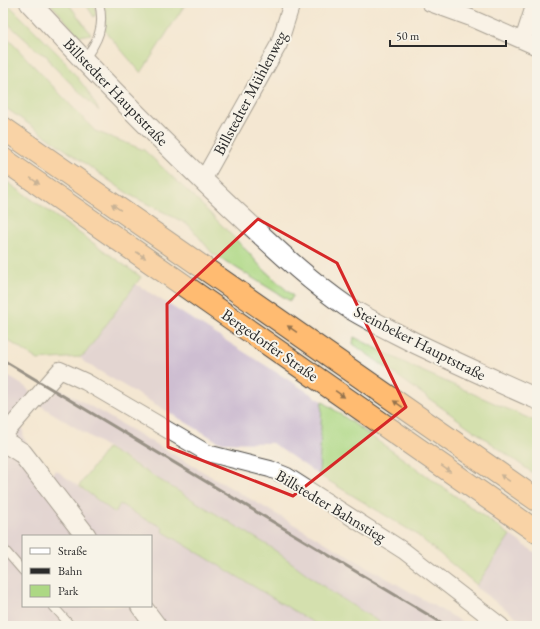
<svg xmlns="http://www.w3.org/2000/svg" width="540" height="629" viewBox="0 0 540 629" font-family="'EB Garamond',serif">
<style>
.industrial{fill:#cebed1;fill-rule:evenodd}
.green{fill:#add884;stroke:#6c8258}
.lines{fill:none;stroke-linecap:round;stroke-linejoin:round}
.service-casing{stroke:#494744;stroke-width:10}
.minor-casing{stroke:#494744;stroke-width:18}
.tertiary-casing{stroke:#494744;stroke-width:22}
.trunk-casing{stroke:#494744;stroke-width:24}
.service{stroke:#fff;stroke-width:8}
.minor{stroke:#fff;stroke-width:16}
.tertiary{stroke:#fff;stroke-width:20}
.trunk{stroke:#ffbb71;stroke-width:22}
.rail{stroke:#2b2b2b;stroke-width:3}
.oneway{fill:#95734e}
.marked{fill:none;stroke:#d62828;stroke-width:3;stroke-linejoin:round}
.labels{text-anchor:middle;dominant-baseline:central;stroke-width:4;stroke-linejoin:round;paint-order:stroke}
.street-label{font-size:16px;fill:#2b2b2b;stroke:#f7f3e8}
</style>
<rect width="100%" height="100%" fill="#f7f3e8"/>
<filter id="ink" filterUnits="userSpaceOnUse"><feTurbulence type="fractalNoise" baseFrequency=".025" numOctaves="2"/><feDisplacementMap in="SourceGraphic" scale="8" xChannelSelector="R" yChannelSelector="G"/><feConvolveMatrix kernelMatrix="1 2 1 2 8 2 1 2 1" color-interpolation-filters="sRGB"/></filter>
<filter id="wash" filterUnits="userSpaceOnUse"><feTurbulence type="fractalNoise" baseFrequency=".012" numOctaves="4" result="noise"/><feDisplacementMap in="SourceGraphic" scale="16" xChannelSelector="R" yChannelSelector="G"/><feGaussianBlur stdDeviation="0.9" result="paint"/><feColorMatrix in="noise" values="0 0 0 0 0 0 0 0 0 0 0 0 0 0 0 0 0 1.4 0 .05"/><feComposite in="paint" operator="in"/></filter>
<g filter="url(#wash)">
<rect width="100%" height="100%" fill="#f4e7d2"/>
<g class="industrial">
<polygon points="136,284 322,401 319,475 272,443 219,442 84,362 80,357 85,354"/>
<path d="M 3,373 L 27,388 L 38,404 L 48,393 L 52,396 L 59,388 L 469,626 L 386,626 L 334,594 L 269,546 L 107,447 L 38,404 L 22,425 L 24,439 L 52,475 L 56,470 L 115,513 L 119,504 L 143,518 L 164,527 L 162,531 L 319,626 L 3,626 ZM 23,536 L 151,536 L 151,606 L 23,606 Z"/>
<polygon points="510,535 537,554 537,626 529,626 475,587"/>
</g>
<g class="green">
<polygon points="3,3 7,3 61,57 87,90 99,111 51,64 47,56 39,52 3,19"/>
<polygon points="50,3 68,3 91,34 79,36"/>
<polygon points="85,3 94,3 96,14 94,17"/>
<polygon points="104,3 186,3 141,73 105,31 106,15"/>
<polygon points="3,34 13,44 95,131 144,150 200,203 249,253 261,267 293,296 290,301 212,253 189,225 130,195 3,106"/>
<polygon points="3,179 141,277 85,354 80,357 38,360 3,337"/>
<polygon points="354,337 415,368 537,422 537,476 353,344"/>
<polygon points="322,401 510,535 477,585 416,534 319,475"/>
<polygon points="107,448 269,546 334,594 386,626 319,626 162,531 163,527 143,518 120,504 115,513 79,486"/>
</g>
</g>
<g filter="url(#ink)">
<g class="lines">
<g class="service-casing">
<g id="service">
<path d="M 84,59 C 98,42 105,26 99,3"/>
<polyline points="3,548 23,571"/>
<polyline points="53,606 71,626"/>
</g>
</g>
<g class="minor-casing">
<g id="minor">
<polyline points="430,3 471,18 537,47"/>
<polyline points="523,40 535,3"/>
<polyline points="203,180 279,44 292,3"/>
<polyline points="3,436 60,370 86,382 207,453 270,469 287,476 404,551 501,626"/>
</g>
</g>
<g class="tertiary-casing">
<g id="tertiary">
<path d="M 30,3 C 95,73 162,142 232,208 C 269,242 304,277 346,306 C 368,320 392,331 415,343 C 455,362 496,381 537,399"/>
<polyline points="3,441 22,453 86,536"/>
<polyline points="141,606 156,626"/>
</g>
</g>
<g class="trunk-casing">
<g id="trunk">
<polyline points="3,128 537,500"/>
<polyline points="3,159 537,532"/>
</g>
</g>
<use href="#service" class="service"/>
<use href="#minor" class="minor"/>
<use href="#tertiary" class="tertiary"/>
<use href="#trunk" class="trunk"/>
<polyline class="rail" points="3,360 447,626"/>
</g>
<defs><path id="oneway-solid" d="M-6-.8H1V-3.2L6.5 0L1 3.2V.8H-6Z"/></defs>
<g class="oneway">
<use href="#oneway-solid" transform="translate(35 181) rotate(35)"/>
<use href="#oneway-solid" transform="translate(116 207) rotate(-145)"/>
<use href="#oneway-solid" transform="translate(141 255) rotate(35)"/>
<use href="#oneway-solid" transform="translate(292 329) rotate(-145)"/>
<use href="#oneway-solid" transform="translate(340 394) rotate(35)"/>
<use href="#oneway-solid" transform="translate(398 404) rotate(-145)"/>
<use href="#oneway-solid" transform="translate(446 469) rotate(35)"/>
<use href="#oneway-solid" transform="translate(505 478) rotate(-145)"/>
</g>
</g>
<path d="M0 0H540V629H0ZM 258,219 L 337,263 L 406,407 L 293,496 L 168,447 L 167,304 Z" fill="#f4e7d2" fill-opacity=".55" fill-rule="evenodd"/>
<path class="marked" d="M 258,219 L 337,263 L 406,407 L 293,496 L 168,447 L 167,304 Z"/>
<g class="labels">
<g class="street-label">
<text transform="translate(116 92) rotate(46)">Billstedter Hauptstraße</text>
<text transform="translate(250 93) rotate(-62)">Billstedter Mühlenweg</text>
<text transform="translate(420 343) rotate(27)">Steinbeker Hauptstraße</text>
<text transform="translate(270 345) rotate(35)">Bergedorfer Straße</text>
<text transform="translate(331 506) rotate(31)">Billstedter Bahnstieg</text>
</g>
</g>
<rect width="540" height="629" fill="none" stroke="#f7f3e8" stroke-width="16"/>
<rect x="22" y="535" width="130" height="72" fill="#f7f3e8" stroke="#a5a39c"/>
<rect x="30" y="548" width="20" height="6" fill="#ffffff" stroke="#a5a39c"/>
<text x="58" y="555" font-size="12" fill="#2b2b2b">Straße</text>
<rect x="30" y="568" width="20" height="6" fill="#2b2b2b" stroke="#a5a39c"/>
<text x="58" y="575" font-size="12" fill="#2b2b2b">Bahn</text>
<rect x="30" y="585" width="20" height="12" fill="#add884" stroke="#a5a39c"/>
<text x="58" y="595" font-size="12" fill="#2b2b2b">Park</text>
<path d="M390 40v6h116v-6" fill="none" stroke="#2b2b2b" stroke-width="2"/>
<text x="396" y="40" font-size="12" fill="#2b2b2b" stroke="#f7f3e8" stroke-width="3" paint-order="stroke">50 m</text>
</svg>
